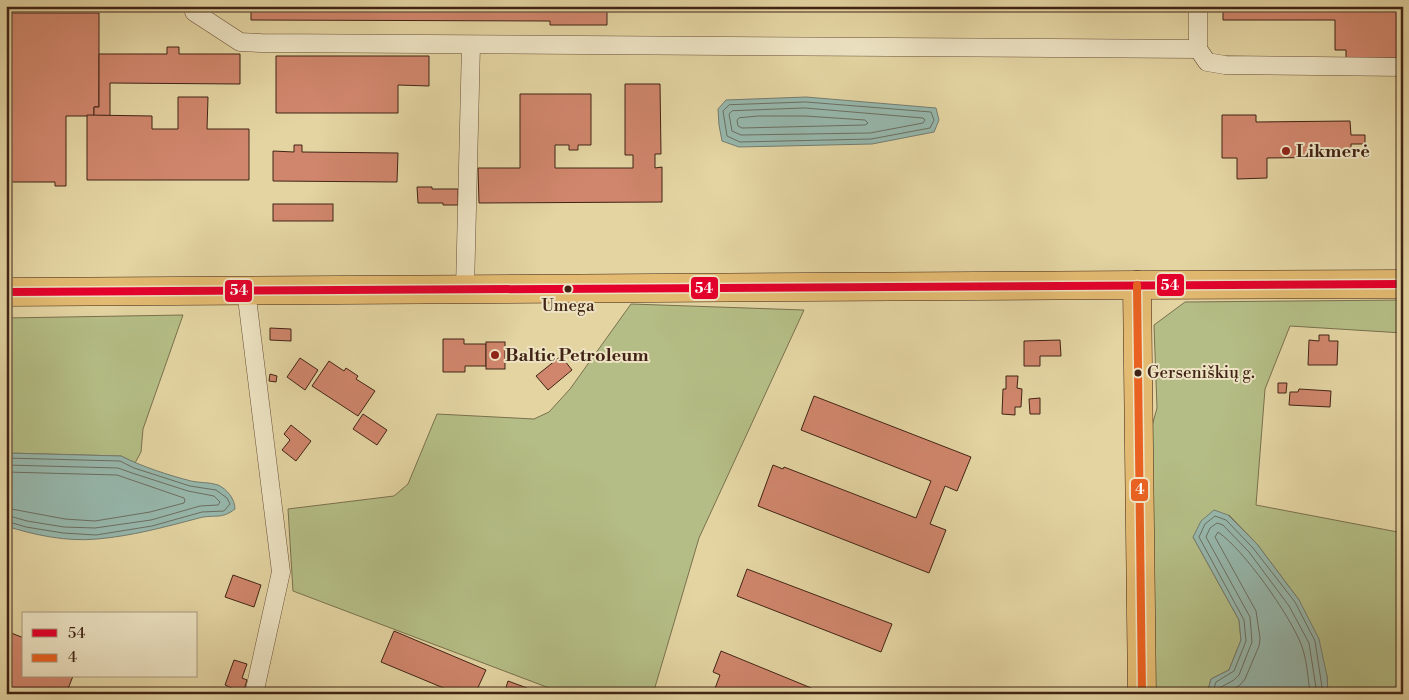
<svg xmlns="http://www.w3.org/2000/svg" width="1409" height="700" viewBox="0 0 1409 700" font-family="'Libre Bodoni',serif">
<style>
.green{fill:#b4bd85;stroke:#7a704d}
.water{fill:#96b7ac;stroke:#747c70}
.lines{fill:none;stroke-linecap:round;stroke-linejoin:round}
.shore{stroke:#6c6e60;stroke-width:1}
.building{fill:#d0866c;stroke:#412415}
.minor-casing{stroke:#6a5038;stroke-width:19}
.primary-casing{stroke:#412415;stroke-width:29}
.trunk-casing{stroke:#412415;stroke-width:29}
.minor{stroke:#ede3c3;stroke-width:18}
.primary{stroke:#e2ba71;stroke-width:28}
.trunk{stroke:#e2ba71;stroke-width:28}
.bus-1-casing{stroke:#ede3c3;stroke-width:11}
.bus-2-casing{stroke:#ede3c3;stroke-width:11}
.bus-1{stroke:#e4002b;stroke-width:8}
.bus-2{stroke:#e96221;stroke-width:8}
.poi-dot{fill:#8f2418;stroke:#ede3c3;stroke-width:2}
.bus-dot{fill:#412415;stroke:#ede3c3;stroke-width:2}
.labels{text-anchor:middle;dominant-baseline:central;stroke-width:4;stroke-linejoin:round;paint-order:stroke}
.bus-label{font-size:17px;fill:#412415;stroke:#ede3c3}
.poi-label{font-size:18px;font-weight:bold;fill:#412415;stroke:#ede3c3;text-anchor:start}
.line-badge{stroke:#ede3c3;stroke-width:2}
.badge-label{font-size:14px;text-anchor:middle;font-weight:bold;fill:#fff}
</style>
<rect width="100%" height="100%" fill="#e3d4a2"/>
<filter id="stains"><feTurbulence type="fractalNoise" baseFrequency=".004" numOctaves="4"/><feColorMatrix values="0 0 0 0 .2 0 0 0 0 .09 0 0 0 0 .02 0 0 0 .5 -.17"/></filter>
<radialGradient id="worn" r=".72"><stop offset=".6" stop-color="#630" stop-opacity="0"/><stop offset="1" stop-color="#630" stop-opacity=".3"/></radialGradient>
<g class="green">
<polygon points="1403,300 1403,333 1290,326 1265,389 1256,505 1403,533 1403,694 1328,694 1327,676 1299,600 1257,544 1229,515 1193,537 1239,620 1241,640 1229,670 1211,679 1207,694 1155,694 1147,444 1157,408 1154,325 1185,302"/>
<polygon points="631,304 804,310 699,538 653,694 565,694 293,591 288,509 394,496 408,484 437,414 534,419 549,412 570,389"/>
<polygon points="183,315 143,429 141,452 135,463 121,456 6,453 6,318"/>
</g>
<g class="water">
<polygon points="806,97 936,108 939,120 934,132 872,144 739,147 722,141 719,125 718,109 726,100"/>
<path d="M 6,453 L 121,456 C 143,467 168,475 191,481 C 199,483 210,482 218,485 C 227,489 235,499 235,509 C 221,520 214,514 199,518 C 165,527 132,536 97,539 C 67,542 34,535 6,526 Z"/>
<polygon points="1214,510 1228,515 1257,544 1299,600 1319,639 1327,676 1328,694 1207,694 1211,679 1229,670 1241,640 1239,620 1193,537 1201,521"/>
</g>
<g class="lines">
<g class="shore">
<polygon points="806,102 931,112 934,120 930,128 871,139 740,142 727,136 723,111 729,105"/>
<polygon points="805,108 923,118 925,120 923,123 870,133 741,135 732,131 729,114 732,111"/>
<polygon points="759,116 805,116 865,120 868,123 865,125 742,128 738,126 737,120 739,118"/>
<polyline points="6,458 120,461 134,468 190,486 216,490 227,498 230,504 224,511 202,512 152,526 96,535 63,533 26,527 6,521"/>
<polyline points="6,465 118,468 132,473 188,491 214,496 220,502 218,505 200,506 151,520 95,528 64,527 27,521 6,515"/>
<polyline points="6,472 117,475 184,498 185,500 184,503 150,512 95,521 65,519 6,508"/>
<polyline points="1212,694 1216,682 1234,671 1246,641 1244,620 1199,537 1205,524 1215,516 1226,520 1253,548 1295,602 1315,641 1323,694"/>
<polyline points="1218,694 1221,687 1234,680 1239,675 1252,642 1250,617 1206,537 1210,528 1217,523 1223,525 1249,552 1289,606 1309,643 1317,694"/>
<path d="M 1226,694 L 1240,685 L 1245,679 L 1259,646 L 1260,638 L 1256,611 L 1215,537 L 1218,532 C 1244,550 1289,614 1301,644 C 1307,659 1308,678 1310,694"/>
</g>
</g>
<g class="building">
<polygon points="251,6 607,6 607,25 550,25 550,21 251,20"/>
<polygon points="1223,6 1403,6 1403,58 1346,58 1346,50 1335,50 1335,20 1223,20"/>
<polygon points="6,13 99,13 99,107 94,107 94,116 66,116 66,186 55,186 55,182 6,182"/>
<polygon points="167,47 179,47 179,54 240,54 240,84 110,83 110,116 94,116 94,107 99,107 99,54 167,54"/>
<polygon points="276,56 429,56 429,86 398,85 398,113 276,113"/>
<polygon points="625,84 660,84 661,154 655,154 655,168 662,167 662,202 479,203 478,168 520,168 520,94 591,94 591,145 578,145 578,150 569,150 569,145 555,145 555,168 633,168 633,155 625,155"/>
<polygon points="178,97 208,97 207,129 249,129 249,180 87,180 87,115 152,116 152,129 178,129"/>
<polygon points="1222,115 1256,115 1256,122 1350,121 1351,135 1365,135 1365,144 1351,144 1351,157 1267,158 1267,178 1237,179 1237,158 1222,158"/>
<polygon points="294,145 302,145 302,152 398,153 397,182 273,181 273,151 294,152"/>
<polygon points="417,187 432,187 432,189 458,189 458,205 443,205 443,203 418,203"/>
<rect x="273" y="204" width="60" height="17"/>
<polygon points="270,328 291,329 291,341 270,340"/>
<polygon points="1319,335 1329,335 1329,341 1338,341 1337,365 1308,365 1309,340 1319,341"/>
<polygon points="443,339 464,339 464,344 486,344 486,366 465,366 465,372 443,372"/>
<polygon points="1060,340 1061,356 1040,356 1040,366 1024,366 1024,341"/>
<rect x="486" y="342" width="19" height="27"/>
<polygon points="561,356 572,370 548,390 536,376"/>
<polygon points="300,358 318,370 305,390 287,377"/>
<polygon points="329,361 344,371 346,368 358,376 356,379 375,391 358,416 312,386"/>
<polygon points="270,374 277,376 276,382 269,381"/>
<polygon points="1006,376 1018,376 1017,388 1022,389 1021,407 1015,407 1015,415 1002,414 1003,389 1006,389"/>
<polygon points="1278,383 1287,383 1286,393 1278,393"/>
<polygon points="1299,389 1331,391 1330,407 1289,405 1290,392 1298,392"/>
<polygon points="814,396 971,457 957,491 945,486 930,524 946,530 929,573 758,506 773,465 783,469 784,467 916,518 931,481 801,430"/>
<polygon points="1040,398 1040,414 1030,414 1029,399"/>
<polygon points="363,414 387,430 377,445 353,429"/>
<polygon points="291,425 311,441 296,461 282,450 290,440 284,434"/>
<polygon points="747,569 892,624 881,652 737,596"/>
<polygon points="233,575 261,585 254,607 225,597"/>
<polygon points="6,631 24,638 24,676 73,676 66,694 6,694"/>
<polygon points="394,631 486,670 475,694 458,694 381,662"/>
<polygon points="721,651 821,692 820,694 713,694 720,675 713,672"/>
<polygon points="234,660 247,664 242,678 247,680 243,693 225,685"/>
<polygon points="508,681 527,688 525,694 504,694"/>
</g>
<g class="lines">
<g class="minor-casing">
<g id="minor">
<polyline points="1198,6 1198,49 1207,62 1225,65 1403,67"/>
<polyline points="194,12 240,42 261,43 1198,49"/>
<polyline points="465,289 471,45"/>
<polyline points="246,290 281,572 254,694"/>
</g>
</g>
<g class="primary-casing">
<polyline id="primary" points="6,292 1137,285"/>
</g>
<g class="trunk-casing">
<polyline id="trunk" points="1142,694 1137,285 1403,284"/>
</g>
<use href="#minor" class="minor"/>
<use href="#primary" class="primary"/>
<use href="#trunk" class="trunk"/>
<g class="bus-1-casing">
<polyline id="bus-1" points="6,292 1403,284"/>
</g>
<g class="bus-2-casing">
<polyline id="bus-2" points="1137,285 1142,694"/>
</g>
<use href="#bus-1" class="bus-1"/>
<use href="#bus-2" class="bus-2"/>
</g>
<g class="poi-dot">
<circle cx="1286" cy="151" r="5"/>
<circle cx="495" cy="355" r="5"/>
</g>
<g class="bus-dot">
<circle cx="568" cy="289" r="4.5"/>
<circle cx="1138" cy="373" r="4.5"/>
</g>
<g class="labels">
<g class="bus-label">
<text x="568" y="306">Umega</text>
<text x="1147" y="373" text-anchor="start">Gerseniškių g.</text>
</g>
<g class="poi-label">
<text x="1296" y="151">Likmerė</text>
<text x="505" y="355">Baltic Petroleum</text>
</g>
</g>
<g class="line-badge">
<rect x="1156" y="273" width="29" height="24" rx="5" fill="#e4002b"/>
<rect x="690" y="276" width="29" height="24" rx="5" fill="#e4002b"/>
<rect x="224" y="279" width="29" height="24" rx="5" fill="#e4002b"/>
<rect x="1130" y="478" width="19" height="24" rx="5" fill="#e96221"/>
</g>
<g class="badge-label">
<text x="1170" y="290">54</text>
<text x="704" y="293">54</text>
<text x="239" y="295">54</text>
<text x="1140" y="494">4</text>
</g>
<rect width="1409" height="700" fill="none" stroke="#e3d4a2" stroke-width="25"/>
<rect x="8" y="8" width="1394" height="685" fill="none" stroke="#412415" stroke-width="2.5"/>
<rect x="12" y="12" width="1384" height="675" fill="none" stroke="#412415"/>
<rect x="22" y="612" width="175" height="65" fill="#ede3c3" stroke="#a8977d"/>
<rect x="32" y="629" width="25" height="8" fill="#e4002b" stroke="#a8977d"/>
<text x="68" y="638" font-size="15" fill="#412415">54</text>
<rect x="32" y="654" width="25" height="8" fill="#e96221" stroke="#a8977d"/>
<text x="68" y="662" font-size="15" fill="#412415">4</text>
<rect width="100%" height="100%" filter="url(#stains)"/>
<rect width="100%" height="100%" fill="url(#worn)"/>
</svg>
